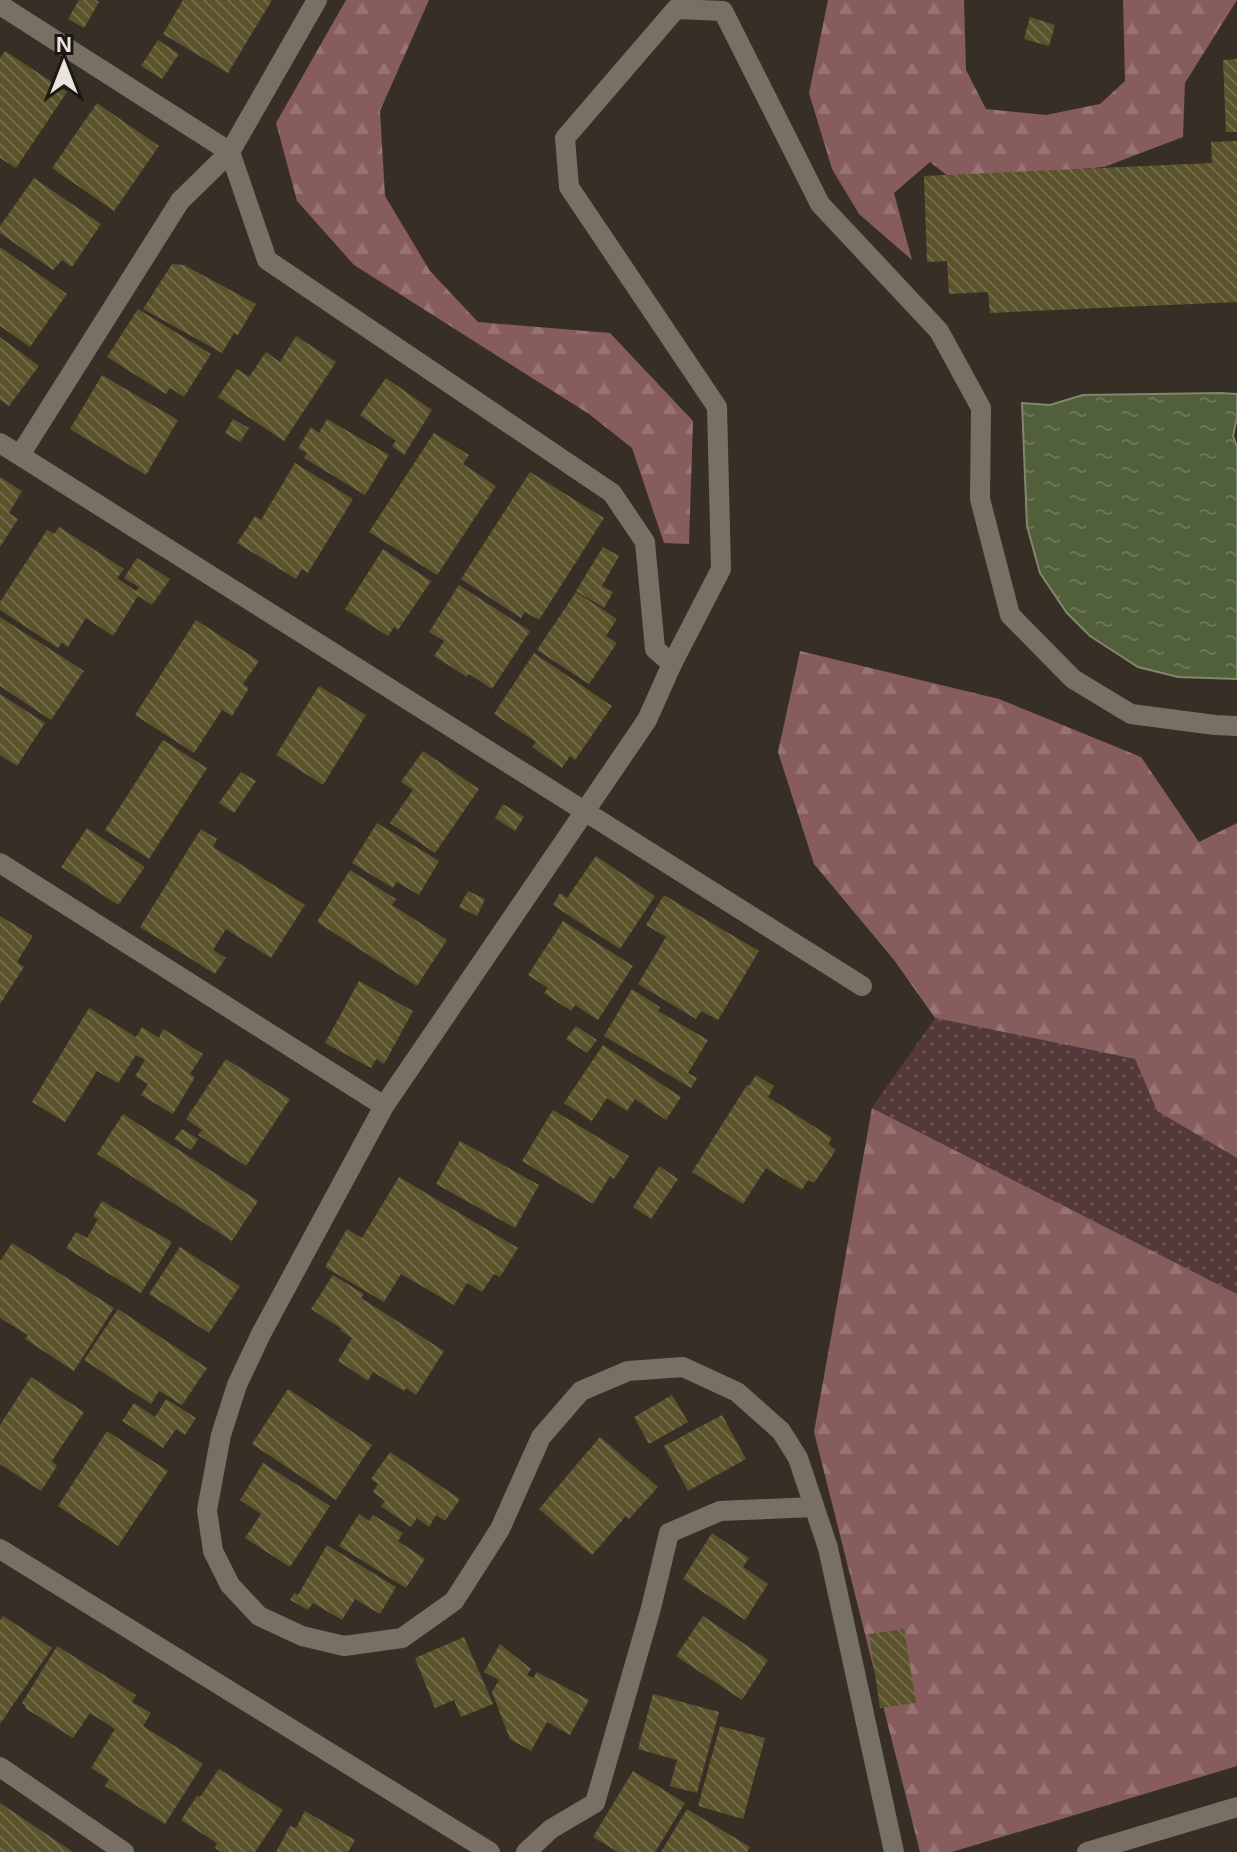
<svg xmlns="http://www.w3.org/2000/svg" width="1237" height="1852" viewBox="0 0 1237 1852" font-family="Helvetica,sans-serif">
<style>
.grass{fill:url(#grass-dots)}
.forest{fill:url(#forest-firs)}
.water{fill:url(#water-ripples);stroke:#7f876c;stroke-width:2}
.building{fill:url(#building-back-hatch)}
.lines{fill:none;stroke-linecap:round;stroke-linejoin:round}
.street{stroke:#797065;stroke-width:20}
.secondary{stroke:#797065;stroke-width:20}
</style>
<defs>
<pattern id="grass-dots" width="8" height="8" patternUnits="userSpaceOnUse" patternTransform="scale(2)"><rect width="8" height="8" fill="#533939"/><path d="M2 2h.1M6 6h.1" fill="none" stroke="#6c5655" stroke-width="1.8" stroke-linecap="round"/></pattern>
<pattern id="forest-firs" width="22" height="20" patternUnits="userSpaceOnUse" patternTransform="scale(2)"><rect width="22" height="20" fill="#875c5d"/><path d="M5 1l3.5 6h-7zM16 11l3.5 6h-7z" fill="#987374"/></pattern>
<pattern id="water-ripples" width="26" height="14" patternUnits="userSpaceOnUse" patternTransform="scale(2)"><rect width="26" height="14" fill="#525f3b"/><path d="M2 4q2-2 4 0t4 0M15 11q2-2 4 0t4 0" fill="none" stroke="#6b7657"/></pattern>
<pattern id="building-back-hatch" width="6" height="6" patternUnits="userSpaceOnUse" patternTransform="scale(2)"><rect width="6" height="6" fill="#5b532c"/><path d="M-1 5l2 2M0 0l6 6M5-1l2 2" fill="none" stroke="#736c4a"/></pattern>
</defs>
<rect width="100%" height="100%" fill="#372f26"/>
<polygon class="grass" points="935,1018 1135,1059 1157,1111 1237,1158 1237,1294 872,1108"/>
<g class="forest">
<polygon points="346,0 429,0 380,111 385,196 430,271 478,322 610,333 693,421 689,544 664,543 632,448 589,414 354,265 297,201 276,123"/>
<polygon points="828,0 964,0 966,70 986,109 1046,115 1100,104 1125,81 1123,0 1237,0 1185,83 1183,137 1104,167 953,180 930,162 894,193 912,260 859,214 832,169 809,93"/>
<polygon points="800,651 999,699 1141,757 1199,842 1237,823 1237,1158 1157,1111 1135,1059 935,1018 894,960 814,864 778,752"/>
<polygon points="872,1108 1237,1294 1237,1766 952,1852 920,1852 814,1432"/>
</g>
<polygon class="water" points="1221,393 1237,394 1237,417 1233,436 1237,447 1237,679 1178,677 1138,667 1090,636 1067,613 1040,573 1027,526 1022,403 1050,405 1083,395"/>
<g class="building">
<polygon points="79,0 96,0 99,2 84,28 68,19"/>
<polygon points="183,0 272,0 228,73 163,34"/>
<polygon points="1030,17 1055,25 1049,46 1024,39"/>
<polygon points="158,40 179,54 162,79 141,66"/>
<polygon points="5,51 67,92 16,168 0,158 0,58"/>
<polygon points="1237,59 1237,132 1226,132 1223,60"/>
<polygon points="97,103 159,146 114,211 52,168"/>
<polygon points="1237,141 1237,302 990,313 988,292 949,294 947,261 927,262 924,176 1212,163 1211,142"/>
<polygon points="34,178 101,224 72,267 62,260 53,270 0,233 0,226"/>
<polygon points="0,247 67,294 30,347 0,326"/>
<polygon points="172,264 184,265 256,304 238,335 234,333 222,353 143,309"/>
<polygon points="138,309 211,354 184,397 170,388 166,394 107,357"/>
<polygon points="296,336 336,362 284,441 218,397 237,369 249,377 266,352 280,362"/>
<polygon points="0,337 39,366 9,406 0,400"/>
<polygon points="102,375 178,420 146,475 70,429"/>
<polygon points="386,378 432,410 404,455 392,446 396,441 360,415"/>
<polygon points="233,419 249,428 240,442 225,433"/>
<polygon points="327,419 389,455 365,495 304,458 307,453 298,448 311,427 319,433"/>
<polygon points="434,433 469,455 463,464 496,486 437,575 369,532"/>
<polygon points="295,463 353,499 308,573 302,569 296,579 237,543 255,516 261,520"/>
<polygon points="530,472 604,518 539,620 525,612 521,618 461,579"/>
<polygon points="0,477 22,491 9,513 18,519 0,547"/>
<polygon points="59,527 124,569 117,578 136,591 139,587 124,578 137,558 170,579 152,605 138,596 113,636 86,618 68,647 62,643 58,648 0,610 0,602 47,530 54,534"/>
<polygon points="603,547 619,556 602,586 613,592 604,608 576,591"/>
<polygon points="383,549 431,581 398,630 394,627 388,636 345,609"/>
<polygon points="459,585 530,631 492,689 469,674 467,677 434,656 444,641 429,632"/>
<polygon points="576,592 617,619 606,636 617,643 589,684 537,650"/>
<polygon points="0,617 84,671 51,720 0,686"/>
<polygon points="196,620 259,661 243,684 249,688 232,716 222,710 194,753 135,715"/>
<polygon points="534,653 612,706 575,760 570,756 562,768 532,747 536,742 494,714"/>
<polygon points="319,686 366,715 323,785 276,755"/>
<polygon points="0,694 45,723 17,766 0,755"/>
<polygon points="163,740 207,768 149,859 105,830"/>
<polygon points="423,751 479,789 435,853 390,823 413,790 401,782"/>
<polygon points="241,772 256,781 234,813 219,803"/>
<polygon points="503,804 524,817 515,831 495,818"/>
<polygon points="377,823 439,861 419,895 397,882 393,888 352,863"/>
<polygon points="87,828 145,867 118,905 61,867"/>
<polygon points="201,829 217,839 213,847 305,905 271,958 226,929 213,950 226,958 215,974 140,927"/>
<polygon points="596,856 655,896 620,949 553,905 560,893 567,898"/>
<polygon points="350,870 396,899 392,905 447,940 417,986 317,922"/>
<polygon points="468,891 485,899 477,916 459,907"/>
<polygon points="664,895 759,951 718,1020 701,1011 696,1019 638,984 666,937 646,925"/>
<polygon points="0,916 33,936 17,962 24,967 0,1004"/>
<polygon points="563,921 633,966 598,1020 575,1005 571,1011 544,993 548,988 528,975"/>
<polygon points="359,981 413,1011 384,1064 376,1059 371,1068 325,1043"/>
<polygon points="632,989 660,1007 658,1011 708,1040 688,1073 697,1078 691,1088 604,1036"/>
<polygon points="89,1008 136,1037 142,1027 159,1038 163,1029 203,1054 190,1074 195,1077 173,1114 141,1095 148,1084 135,1076 145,1060 136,1055 118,1083 97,1071 65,1122 32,1102"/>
<polygon points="576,1026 597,1040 587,1053 566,1039"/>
<polygon points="603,1045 681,1097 666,1120 635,1099 627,1111 607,1098 592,1121 564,1103"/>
<polygon points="226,1059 290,1099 246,1166 198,1135 202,1130 186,1119"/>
<polygon points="756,1075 774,1086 768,1097 832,1138 828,1144 836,1150 814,1183 808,1180 802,1190 766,1168 743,1204 692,1172 747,1085 749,1086"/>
<polygon points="553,1110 629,1156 614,1179 610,1176 593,1204 522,1161"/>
<polygon points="123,1114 258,1201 232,1241 97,1154"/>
<polygon points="182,1129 198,1139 191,1150 174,1139"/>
<polygon points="460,1141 539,1185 515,1228 436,1184"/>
<polygon points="659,1166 678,1179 651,1219 633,1207"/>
<polygon points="399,1177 518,1248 500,1277 494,1274 482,1292 467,1283 454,1305 401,1274 384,1302 325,1267 347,1229 362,1238"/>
<polygon points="102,1201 172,1242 141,1293 66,1248 76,1232 87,1238 98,1219 93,1216"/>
<polygon points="12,1243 114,1308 74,1371 25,1339 28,1335 0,1318 0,1261"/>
<polygon points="180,1247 240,1286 209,1333 149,1294"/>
<polygon points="333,1275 364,1294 361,1298 444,1351 416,1395 406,1388 404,1391 373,1372 368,1381 338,1361 352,1338 340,1330 342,1329 311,1309"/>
<polygon points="118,1309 207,1368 182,1405 159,1391 151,1404 84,1360"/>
<polygon points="31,1377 84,1412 52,1461 57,1466 41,1491 0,1464 0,1425"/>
<polygon points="288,1389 372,1445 336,1500 252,1444"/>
<polygon points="672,1395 688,1422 649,1444 634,1417"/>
<polygon points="166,1399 196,1418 185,1435 176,1429 163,1448 122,1421 134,1403 155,1417"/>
<polygon points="722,1415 746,1459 688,1491 664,1446"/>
<polygon points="107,1431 168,1471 118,1546 58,1506"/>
<polygon points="600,1437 658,1487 629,1519 626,1516 592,1555 539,1509"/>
<polygon points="390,1452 460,1499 445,1521 436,1515 429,1527 417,1518 411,1527 381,1506 385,1501 373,1492 378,1484 371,1479"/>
<polygon points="263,1463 330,1506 290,1567 245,1538 261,1514 240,1500"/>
<polygon points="359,1514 369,1521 373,1515 403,1533 398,1541 425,1559 406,1588 339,1546"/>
<polygon points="712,1533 749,1558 743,1567 768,1584 745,1620 683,1579"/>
<polygon points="327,1545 396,1587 380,1614 355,1599 342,1620 313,1603 308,1610 290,1600 294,1593 298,1595"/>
<polygon points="3,1616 52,1648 0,1724 0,1621"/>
<polygon points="703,1616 768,1660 742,1700 676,1656"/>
<polygon points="904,1629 916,1703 880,1708 869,1634"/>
<polygon points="464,1637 493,1704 461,1717 454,1700 435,1708 415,1658"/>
<polygon points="500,1644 531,1669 527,1675 533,1678 537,1672 589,1700 570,1735 547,1722 531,1751 510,1739 492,1692 499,1680 484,1672"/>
<polygon points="57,1646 136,1695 132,1702 151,1713 143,1726 203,1764 165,1824 105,1786 109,1779 91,1768 115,1729 90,1713 73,1738 25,1708 26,1706 22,1703"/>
<polygon points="653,1694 719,1712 697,1793 670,1786 677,1760 638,1749"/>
<polygon points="720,1726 765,1738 743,1819 698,1806"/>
<polygon points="219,1769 283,1810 255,1852 221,1852 215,1848 217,1843 181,1820 197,1796 200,1797"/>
<polygon points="633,1771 685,1803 655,1852 618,1852 593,1837"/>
<polygon points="0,1803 73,1852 0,1852"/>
<polygon points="687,1809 750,1847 747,1852 661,1852"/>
<polygon points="305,1811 355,1840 348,1852 276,1852 290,1826 296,1828"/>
</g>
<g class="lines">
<g class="street">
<polyline points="0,5 230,152 267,260 612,493 645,542 655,649 672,664"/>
<polyline points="0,443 862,986"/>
<polyline points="20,455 180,201 230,152 317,0"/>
<polyline points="0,863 384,1106"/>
<polyline points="0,1767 124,1852"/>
<polyline points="526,1852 551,1829 595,1803 651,1608 669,1533 720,1511 814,1507"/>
<polyline points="894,1852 828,1548 798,1458 781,1431 737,1392 683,1367 628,1371 581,1391 541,1437 500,1529 454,1601 402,1638 344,1646 302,1636 259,1616 230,1585 213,1551 207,1510 221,1435 237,1385 261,1334 384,1106 647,720 672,664 721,569 717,407 569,187 565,138 676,9 723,11 820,204 939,331 981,408 980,499 1010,615 1073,679 1131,714 1215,725 1237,726"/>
<polyline points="1087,1852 1237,1807"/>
</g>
<polyline class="secondary" points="0,1549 490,1852"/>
</g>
<g transform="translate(64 64)" stroke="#1c1814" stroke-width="6" paint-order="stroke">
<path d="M0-6L14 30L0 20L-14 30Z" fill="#e9e4de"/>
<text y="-12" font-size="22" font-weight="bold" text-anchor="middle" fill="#e9e4de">N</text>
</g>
</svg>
